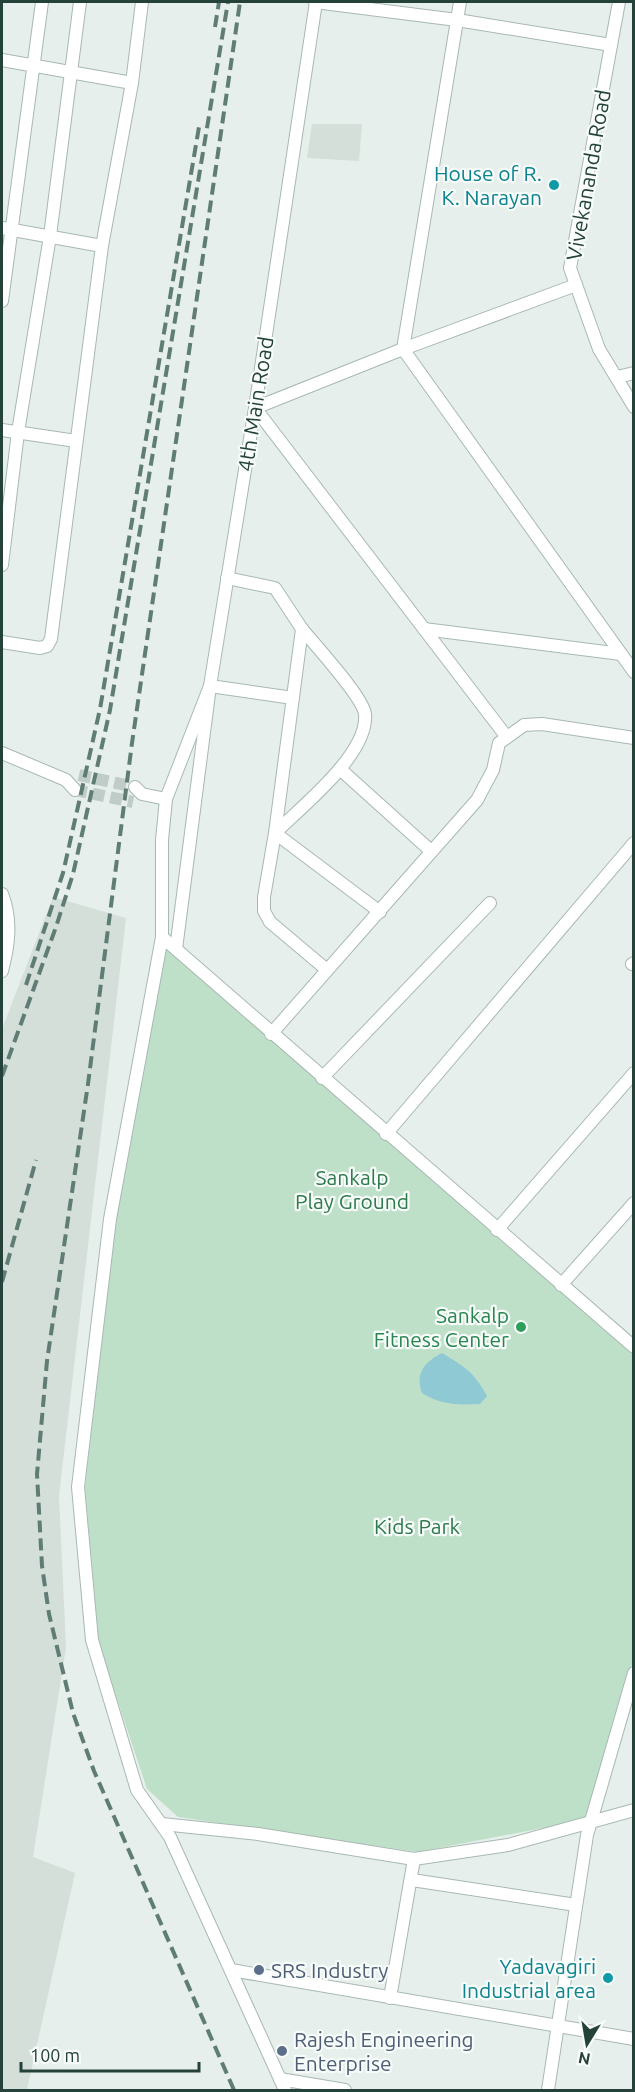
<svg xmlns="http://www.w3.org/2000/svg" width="635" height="2092" viewBox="0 0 635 2092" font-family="Ubuntu,sans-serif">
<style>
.built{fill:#d4dfda}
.green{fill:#bfe0c8}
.water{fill:#8ec9d4}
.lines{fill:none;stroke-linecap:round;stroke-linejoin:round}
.street-tunnel{stroke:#bfccc8;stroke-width:12;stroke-dasharray:12 6;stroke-linecap:butt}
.street-casing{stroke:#a8b8b2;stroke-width:14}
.street{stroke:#fff;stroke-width:12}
.rail{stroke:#5f7d75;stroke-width:4;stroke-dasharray:12 6;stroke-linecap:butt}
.culture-dot{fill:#0f9aa8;stroke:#f7fbf9;stroke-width:2}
.leisure-dot{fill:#2e9e5b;stroke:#f7fbf9;stroke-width:2}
.service-dot{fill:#5c6f8a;stroke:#f7fbf9;stroke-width:2}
.labels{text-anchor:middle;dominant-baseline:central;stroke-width:4.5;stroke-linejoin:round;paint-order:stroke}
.culture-label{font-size:21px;fill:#0d838f;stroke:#f7fbf9;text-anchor:end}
.street-label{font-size:21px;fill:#24423a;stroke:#f7fbf9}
.park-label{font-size:21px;fill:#2d7a4b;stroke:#f7fbf9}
.leisure-label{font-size:21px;fill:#27864d;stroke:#f7fbf9;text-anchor:end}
.service-label{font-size:21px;fill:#4e5e75;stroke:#f7fbf9;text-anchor:start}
</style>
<rect width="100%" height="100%" fill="#e6efeb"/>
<g class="built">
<polygon points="312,124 362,124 359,161 307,158"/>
<polygon points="53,897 126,918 59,1496 66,1647 33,1857 75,1873 27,2090 2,2090 2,1029"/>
</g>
<polygon class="green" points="166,947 633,1355 634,1657 585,1820 418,1852 178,1817 147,1789 99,1645 85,1487 116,1219"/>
<path class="water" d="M 442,1353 C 465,1367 474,1372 487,1396 L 480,1404 C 458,1405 441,1405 422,1393 C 415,1374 424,1362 442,1353 Z"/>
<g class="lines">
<g class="street-tunnel">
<polyline points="79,775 135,787"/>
<polyline points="75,790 133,802"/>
</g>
<g class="street-casing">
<g id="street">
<polyline points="315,2 457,20 611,45"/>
<polyline points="460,2 403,349 634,672"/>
<polyline points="619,2 570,268 599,349 634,407"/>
<polyline points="2,60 132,83"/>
<polyline points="2,228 102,246"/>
<polyline points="2,301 42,2"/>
<polyline points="617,377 634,373"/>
<polyline points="2,430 76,441"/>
<polyline points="2,565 18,432 50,236 80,2"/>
<polyline points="227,578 275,588 302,629 275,833 264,897 264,911 270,922 327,970"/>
<path d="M 302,629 C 315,645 363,697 365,714 C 369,754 301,807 275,833 L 380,912"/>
<polyline points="424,629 621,654"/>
<polyline points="2,642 40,648 47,646 51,639 102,246 132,83 142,2"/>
<polyline points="506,736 255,408 403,349 576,285"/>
<polyline points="2,753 66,780 75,790"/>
<polyline points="340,769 431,851"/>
<polyline points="135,787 142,794 166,799 162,840 162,937 634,1347"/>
<polyline points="166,799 210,686 255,408 316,2"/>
<path d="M 2,894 C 12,920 9,944 2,971"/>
<polyline points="162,937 110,1219 78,1487 92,1640 137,1790 170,1837 285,2090"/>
<polyline points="176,949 210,686 293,698"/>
<polyline points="632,964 634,963"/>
<polyline points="271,1034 477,800 493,770 499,743 524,725 542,724 634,738"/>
<polyline points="322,1078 490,903"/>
<polyline points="386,1134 634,843"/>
<polyline points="497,1230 634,1073"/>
<polyline points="561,1285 634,1203"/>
<polyline points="162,1824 258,1834 414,1859 508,1845 634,1810"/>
<polyline points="412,1880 576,1905"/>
<polyline points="231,1970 634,2039"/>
<polyline points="390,1998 414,1859"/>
<polyline points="280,2079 345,2090"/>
<polyline points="548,2090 587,1835 634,1673"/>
</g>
</g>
<use href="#street" class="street"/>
<g class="rail">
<polyline points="215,27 219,2"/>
<polyline points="26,985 63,873 100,709 199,127"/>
<polyline points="2,1076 56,927 73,874 110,710 228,2"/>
<polyline points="2,1282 36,1160"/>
<polyline points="234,2090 94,1771 73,1713 49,1614 42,1566 37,1474 47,1361 88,1084 132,743 240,2"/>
</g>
</g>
<g class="culture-dot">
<circle cx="554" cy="185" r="6"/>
<circle cx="608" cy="1978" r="6"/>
</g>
<circle class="leisure-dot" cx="521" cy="1327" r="6"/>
<g class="service-dot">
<circle cx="259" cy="1970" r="6"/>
<circle cx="282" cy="2051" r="6"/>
</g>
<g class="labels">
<g class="culture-label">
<text x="542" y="173">House of R.<tspan x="542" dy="24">K. Narayan</tspan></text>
<text x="596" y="1966">Yadavagiri<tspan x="596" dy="24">Industrial area</tspan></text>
</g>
<g class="street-label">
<text transform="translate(588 175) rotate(-80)">Vivekananda Road</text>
<text transform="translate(255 404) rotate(-81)">4th Main Road</text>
</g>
<g class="park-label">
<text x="352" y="1177">Sankalp<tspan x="352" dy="24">Play Ground</tspan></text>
<text x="417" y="1526">Kids Park</text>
</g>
<g class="leisure-label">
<text x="509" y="1315">Sankalp<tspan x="509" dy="24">Fitness Center</tspan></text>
</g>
<g class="service-label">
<text x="271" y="1970">SRS Industry</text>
<text x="294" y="2039">Rajesh Engineering<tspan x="294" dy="24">Enterprise</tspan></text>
</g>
</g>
<rect width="635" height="2092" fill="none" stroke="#24423a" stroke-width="6"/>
<g transform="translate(587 2044) rotate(191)" stroke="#f7fbf9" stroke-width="4.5" paint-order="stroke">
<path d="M0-4.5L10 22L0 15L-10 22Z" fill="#24423a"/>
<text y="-9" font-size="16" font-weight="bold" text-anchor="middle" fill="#24423a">N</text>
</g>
<path d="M21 2062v9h178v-9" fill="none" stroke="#24423a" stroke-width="3"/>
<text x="30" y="2062" font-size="18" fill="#24423a" stroke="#f7fbf9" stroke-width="4.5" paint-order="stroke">100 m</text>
</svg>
